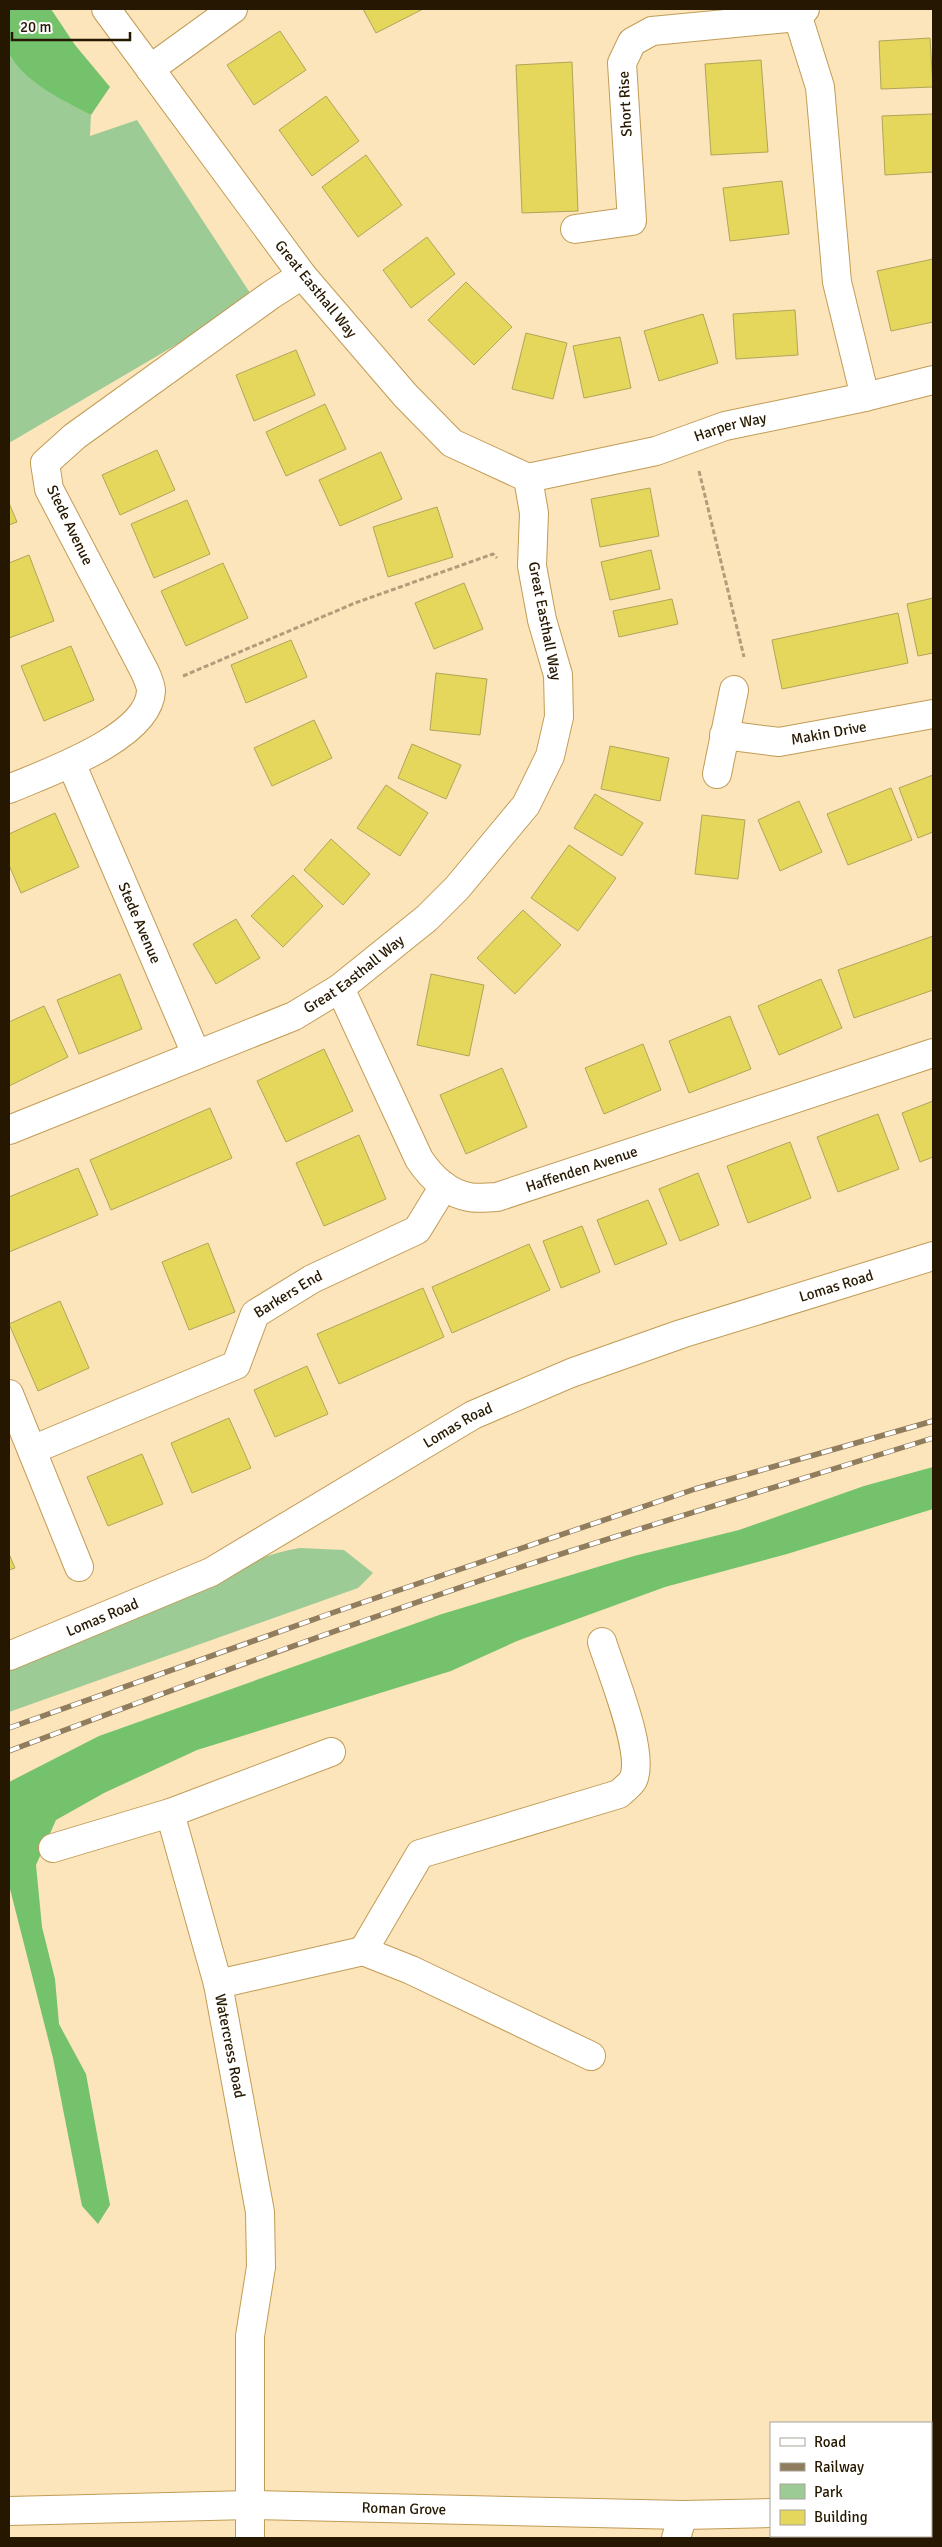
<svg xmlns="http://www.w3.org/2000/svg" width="942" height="2547" viewBox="0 0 942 2547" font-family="Signika,sans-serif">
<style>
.green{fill:#9ccb96}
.forest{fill:#74c26c}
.building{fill:#e5d65c;stroke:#b0a659}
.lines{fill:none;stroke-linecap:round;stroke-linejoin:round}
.street-casing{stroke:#c19c55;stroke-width:30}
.path{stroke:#b19d7a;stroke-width:3;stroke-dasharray:5 2.5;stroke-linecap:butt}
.street{stroke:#fff;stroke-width:28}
.rail-casing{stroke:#907d5d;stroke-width:5.5}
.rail{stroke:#fff;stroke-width:4;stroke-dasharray:11;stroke-linecap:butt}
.labels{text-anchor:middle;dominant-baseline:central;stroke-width:5;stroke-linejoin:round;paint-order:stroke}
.street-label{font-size:15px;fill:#261800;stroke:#fff}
</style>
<rect width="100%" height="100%" fill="#fce4bb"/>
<g class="green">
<path d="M 9,51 C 32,83 57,97 91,115 L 90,136 L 137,120 L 254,299 L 9,443 Z"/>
<path d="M 300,1548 L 344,1550 L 373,1573 L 358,1588 L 9,1712 L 9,1670 C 79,1642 144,1605 214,1577 C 243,1565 269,1553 300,1548 Z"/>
</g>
<g class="forest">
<path d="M 9,9 L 51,9 L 75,45 L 110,87 L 91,115 C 66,102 20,80 9,52 C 6,43 9,19 9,9 Z"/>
<polygon points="933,1467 933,1509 787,1554 665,1587 517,1641 451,1671 197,1750 104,1793 56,1820 36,1865 42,1927 55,1979 59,2024 86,2074 110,2205 98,2224 82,2206 53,2058 9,1885 9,1782 99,1736 442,1614 634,1556 739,1530 864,1486"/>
</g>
<g class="building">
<polygon points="363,9 423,9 376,33"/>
<polygon points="280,31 306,70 254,105 227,65"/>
<polygon points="930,38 933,87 881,89 879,41"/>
<polygon points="761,60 768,152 711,155 705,64"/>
<polygon points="572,62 578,211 522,213 516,65"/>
<polygon points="326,96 359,141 312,176 279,130"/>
<polygon points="933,114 933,172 885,175 882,116"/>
<polygon points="366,155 402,205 358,237 322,187"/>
<polygon points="782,181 789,234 730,241 723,188"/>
<polygon points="427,237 455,274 411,308 383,270"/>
<polygon points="933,259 933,322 891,331 877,271"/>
<polygon points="466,282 512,327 474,365 428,320"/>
<polygon points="795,310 798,355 736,359 733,314"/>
<polygon points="703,314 718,363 659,381 644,331"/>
<polygon points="526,333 567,343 553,399 512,389"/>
<polygon points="620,337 631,388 584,398 573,346"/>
<polygon points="296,350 315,395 254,421 236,375"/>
<polygon points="325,404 346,449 286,476 266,432"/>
<polygon points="157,450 175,490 120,515 102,475"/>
<polygon points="381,452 402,499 340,526 319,480"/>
<polygon points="650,488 659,536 600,547 591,499"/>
<polygon points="187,500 210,554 154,578 131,524"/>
<polygon points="9,503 17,522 9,525"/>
<polygon points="437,507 453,557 388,577 373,527"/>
<polygon points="651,550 660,589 610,600 601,562"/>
<polygon points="29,555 54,621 9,638 9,563"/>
<polygon points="223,563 248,618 186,646 161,591"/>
<polygon points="464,583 483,629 434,649 415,603"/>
<polygon points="933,598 933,653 918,656 907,604"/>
<polygon points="672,599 678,624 619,637 613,611"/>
<polygon points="898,613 908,663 782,689 772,640"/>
<polygon points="291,640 307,677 246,703 231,665"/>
<polygon points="71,646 94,700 44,721 21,666"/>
<polygon points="436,673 487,679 480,735 430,730"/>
<polygon points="314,720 332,758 272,786 254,748"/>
<polygon points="412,744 461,765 446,799 398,778"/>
<polygon points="610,746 669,758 660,801 601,789"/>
<polygon points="933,775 933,832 918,838 899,788"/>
<polygon points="386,785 428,813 400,856 357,828"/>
<polygon points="891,788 912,840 848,865 827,814"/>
<polygon points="595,794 643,823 622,856 574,828"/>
<polygon points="799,801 822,852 780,871 758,820"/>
<polygon points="55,813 79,867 21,893 9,865 9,834"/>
<polygon points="702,815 745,820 738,879 695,874"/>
<polygon points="331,839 370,874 343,905 304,870"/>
<polygon points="569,845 616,878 578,931 531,898"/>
<polygon points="293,875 323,906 283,947 251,916"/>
<polygon points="523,910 561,945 515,994 477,958"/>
<polygon points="236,919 260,958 216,984 193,944"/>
<polygon points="933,936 933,990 854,1018 838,970"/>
<polygon points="120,974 142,1029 79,1054 57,1000"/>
<polygon points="431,974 484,985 469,1056 417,1045"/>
<polygon points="821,979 842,1028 779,1055 758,1006"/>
<polygon points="44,1006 68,1057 9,1086 9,1022"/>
<polygon points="730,1016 751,1069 689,1093 669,1041"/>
<polygon points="643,1044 661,1090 604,1114 585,1068"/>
<polygon points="324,1049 353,1111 286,1142 257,1081"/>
<polygon points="502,1068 527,1127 466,1154 440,1095"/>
<polygon points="933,1101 933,1157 920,1162 902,1113"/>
<polygon points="210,1108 232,1158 111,1210 90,1160"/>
<polygon points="878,1114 899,1169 838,1192 817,1137"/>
<polygon points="359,1135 386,1199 324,1226 296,1163"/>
<polygon points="790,1142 811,1198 748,1223 727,1166"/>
<polygon points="78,1168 98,1215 9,1252 9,1197"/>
<polygon points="698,1173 719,1225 680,1241 659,1189"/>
<polygon points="648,1200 667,1244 615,1265 597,1220"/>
<polygon points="582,1226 600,1272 561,1288 543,1241"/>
<polygon points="208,1243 235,1312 189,1330 162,1262"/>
<polygon points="529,1244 550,1290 452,1333 432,1287"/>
<polygon points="423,1288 444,1337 339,1384 317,1334"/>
<polygon points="60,1301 89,1368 38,1391 9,1324"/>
<polygon points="307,1366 328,1414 275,1437 254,1390"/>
<polygon points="229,1418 251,1468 192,1493 171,1443"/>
<polygon points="142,1454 163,1504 108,1526 87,1477"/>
<polygon points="9,1554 15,1568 9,1570"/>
</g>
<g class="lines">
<g class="street-casing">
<g id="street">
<polyline points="798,17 820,87 837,282 865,397"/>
<polyline points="150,69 233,9"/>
<polyline points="575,229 632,221 622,63 632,42 652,31 798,17 805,9"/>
<path id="s1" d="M 528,478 L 656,451 L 725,426 L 865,397 L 933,380"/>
<path id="s2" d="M 724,735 L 779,742 L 933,714"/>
<path id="s3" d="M 71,763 L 196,1054"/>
<polyline points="717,774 734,690"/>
<path d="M 9,789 C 46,773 149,738 151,691 C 151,685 147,677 145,672 L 49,489 L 45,463 L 75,436 L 271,295 L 302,275"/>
<path id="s4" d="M 340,988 L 419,1159 C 431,1177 447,1193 469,1197 C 477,1199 488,1197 497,1197 L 933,1053"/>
<path id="s5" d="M 9,1130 L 294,1016 L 340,988 L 427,918 L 457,888 L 526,805 L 550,756 L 559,717 L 558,675 L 542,620 L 532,566 L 534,513 L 528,478 L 452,443 L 405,395 L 302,275 L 106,9"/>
<polyline points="9,1394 79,1567"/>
<path id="s6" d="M 32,1450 L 236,1365 L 255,1314 L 312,1279 L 417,1230 L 444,1186"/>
<path id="s7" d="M 9,1656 L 211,1572 L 473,1415 L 571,1373 L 681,1334 L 933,1256"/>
<polyline points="53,1848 170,1813"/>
<path d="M 363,1951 L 420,1854 L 619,1794 C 623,1790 630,1785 633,1780 C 646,1754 611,1671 602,1642"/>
<polyline points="218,1984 170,1813 331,1752"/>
<polyline points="931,2503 933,2502"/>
<path id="s8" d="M 9,2511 L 249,2505 L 683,2515 L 771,2513"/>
<polyline points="250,2538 250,2336 261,2267 260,2212 218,1984 363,1951 411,1970 591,2056"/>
<polyline points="676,2538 683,2515"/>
</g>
</g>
<g class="path">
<polyline points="699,471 744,657"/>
<polyline points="183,676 355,603 493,554 497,558"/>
</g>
<use href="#street" class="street"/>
<g class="rail-casing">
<g id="rail">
<polyline points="9,1728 329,1614 695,1489 933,1421"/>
<path d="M 9,1751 C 179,1687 349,1624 521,1567 C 658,1522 796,1481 933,1438"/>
</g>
</g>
<use href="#rail" class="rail"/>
</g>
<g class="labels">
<g class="street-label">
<text transform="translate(625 104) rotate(-93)">Short Rise</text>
<text transform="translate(316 289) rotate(51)">Great Easthall Way</text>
<text stroke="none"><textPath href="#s1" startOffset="209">Harper Way</textPath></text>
<text transform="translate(70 525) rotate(64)">Stede Avenue</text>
<text transform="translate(545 621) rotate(79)">Great Easthall Way</text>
<text stroke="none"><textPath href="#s2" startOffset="106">Makin Drive</textPath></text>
<text stroke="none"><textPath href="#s3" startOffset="174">Stede Avenue</textPath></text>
<text stroke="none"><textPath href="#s5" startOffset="380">Great Easthall Way</textPath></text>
<text stroke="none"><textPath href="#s4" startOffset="370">Haffenden Avenue</textPath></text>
<text stroke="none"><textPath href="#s7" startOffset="910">Lomas Road</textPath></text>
<text stroke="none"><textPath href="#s6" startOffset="314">Barkers End</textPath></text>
<text stroke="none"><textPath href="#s7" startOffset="506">Lomas Road</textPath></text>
<text stroke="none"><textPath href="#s7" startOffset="101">Lomas Road</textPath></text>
<text transform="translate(230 2046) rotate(79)">Watercress Road</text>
<text stroke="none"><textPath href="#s8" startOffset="395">Roman Grove</textPath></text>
</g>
</g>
<rect width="942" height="2547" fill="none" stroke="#261800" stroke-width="20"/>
<rect x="770" y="2422" width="162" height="115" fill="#ffffff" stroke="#a8a399"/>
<rect x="780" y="2438" width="25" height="8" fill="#ffffff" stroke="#a8a399"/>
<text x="814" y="2447" font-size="15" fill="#261800">Road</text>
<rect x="780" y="2463" width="25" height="8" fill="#907d5d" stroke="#a8a399"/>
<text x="814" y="2472" font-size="15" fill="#261800">Railway</text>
<rect x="780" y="2484" width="25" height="15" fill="#9ccb96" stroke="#a8a399"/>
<text x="814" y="2497" font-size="15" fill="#261800">Park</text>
<rect x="780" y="2510" width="25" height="15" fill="#e5d65c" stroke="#a8a399"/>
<text x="814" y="2522" font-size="15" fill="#261800">Building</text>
<path d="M12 32v8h118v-8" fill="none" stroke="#261800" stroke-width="2.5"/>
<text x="20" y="32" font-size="15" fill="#261800" stroke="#ffffff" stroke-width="4" paint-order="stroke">20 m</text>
</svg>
